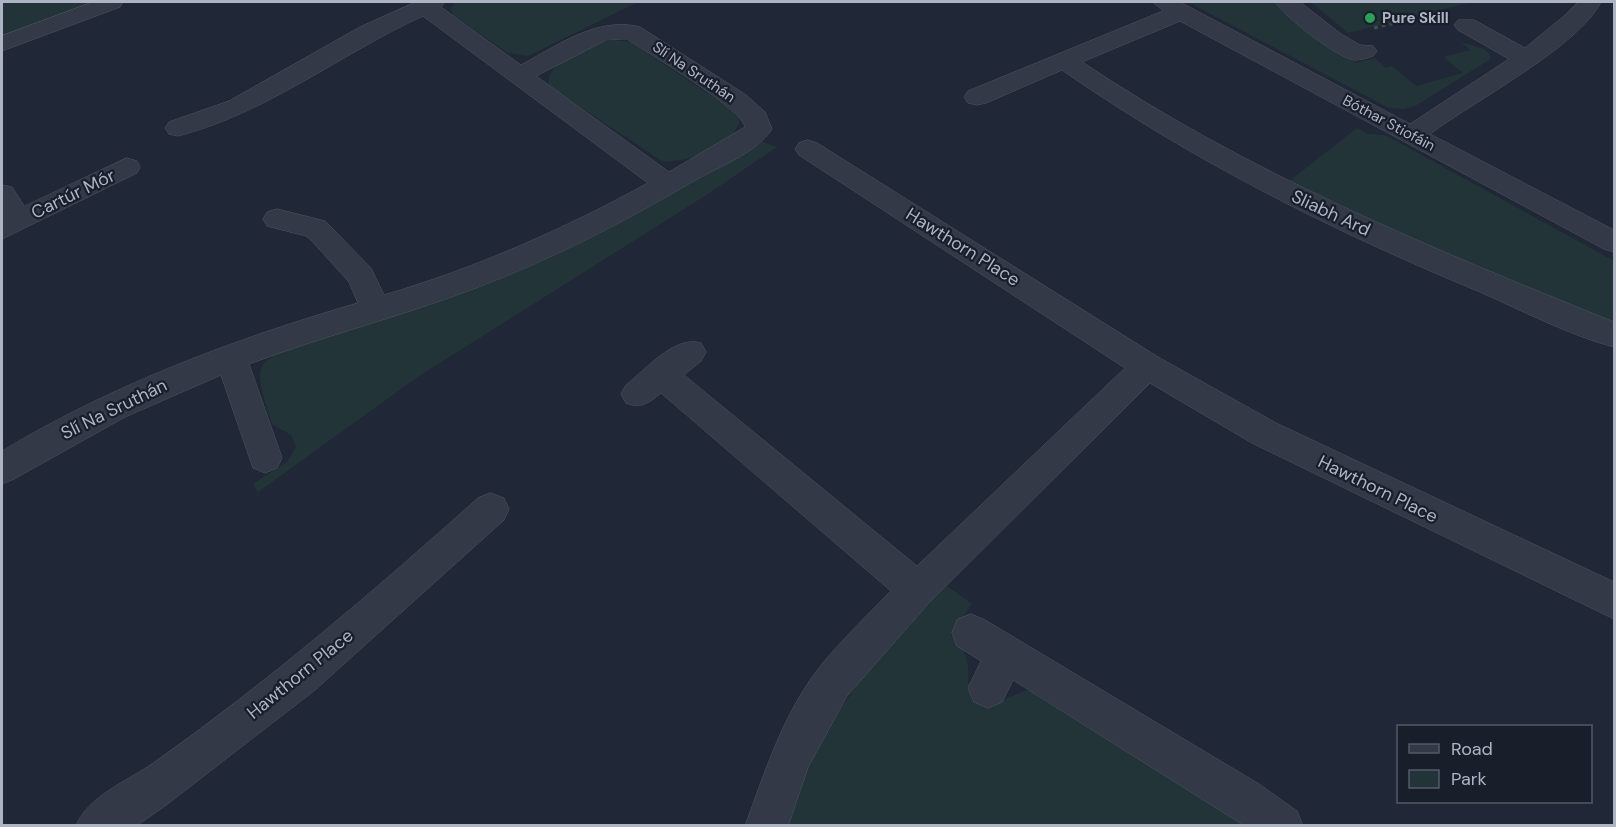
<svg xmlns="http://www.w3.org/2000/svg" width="1616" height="827" viewBox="0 0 1616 827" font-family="'DM Sans',sans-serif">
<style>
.green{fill:#233438}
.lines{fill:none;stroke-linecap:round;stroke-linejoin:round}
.minor-casing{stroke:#4e5462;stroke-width:1}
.path{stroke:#3f5055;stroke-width:3;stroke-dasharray:4 4;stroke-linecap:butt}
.minor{fill:#333947;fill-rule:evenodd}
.leisure-dot{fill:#2e9e5b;stroke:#191e2b;stroke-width:2}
.labels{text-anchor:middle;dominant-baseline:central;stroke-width:4.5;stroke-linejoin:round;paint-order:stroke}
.far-poi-label{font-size:15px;font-weight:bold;fill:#adb4c4;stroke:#191e2b;text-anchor:start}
.far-street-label{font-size:15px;fill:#adb4c4;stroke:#191e2b}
.street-label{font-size:18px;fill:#adb4c4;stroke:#191e2b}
</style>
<rect width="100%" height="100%" fill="#202736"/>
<g class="green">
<polygon points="2,2 104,2 2,42"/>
<polygon points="455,2 638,2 528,56 508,53 453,15 451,9"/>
<polygon points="1188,2 1278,2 1356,63 1375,58 1386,68 1392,66 1416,86 1463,73 1444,57 1470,50 1461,42 1484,49 1491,56 1489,60 1417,105 1404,109 1389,108"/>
<polygon points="1311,2 1472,2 1348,33"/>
<path d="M 613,40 L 631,42 L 728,107 L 739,120 C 738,144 683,165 662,161 L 549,86 C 543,62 594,43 613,40 Z"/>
<polygon points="1357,128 1368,134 1385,135 1614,261 1614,325 1462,264 1288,182"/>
<path d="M 761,141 L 777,147 L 708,194 L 419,376 L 258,492 L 253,484 L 287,462 L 296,447 L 291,435 L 272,424 C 268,409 253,377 264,363 C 279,347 342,331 366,323 C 414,307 465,294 512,274 C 600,237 680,190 761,141 Z"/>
<path d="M 947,586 L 972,604 L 951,635 C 966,649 970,663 968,683 L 994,704 L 1026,690 L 1038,692 L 1255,826 L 786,826 C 815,726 874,657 947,586 Z"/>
</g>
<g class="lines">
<g class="minor-casing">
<g id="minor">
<polygon points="93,2 123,2 120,7 2,51 2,36"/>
<path d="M 416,2 L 445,2 L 441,7 L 521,65 C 557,46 597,16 640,27 L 746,95 L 765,112 L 772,129 C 757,152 721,166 697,179 C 626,221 551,260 473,289 C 399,317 323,336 249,364 L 282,458 L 277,468 L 265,473 L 253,468 L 221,375 L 125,417 L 14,479 L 2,484 L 2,451 C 112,385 234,339 358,303 L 349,282 L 311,240 L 306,236 L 267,226 L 263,219 L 267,212 L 277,209 L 325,221 L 371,268 L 384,295 C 476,268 564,229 648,183 L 423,16 C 340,54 267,113 178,136 L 169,134 L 165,128 L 169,122 L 229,101 L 360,27 ZM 627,39 C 648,53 741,108 745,127 L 669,172 L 536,76 L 606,40 Z"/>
<path d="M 1153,2 L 1180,2 L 1410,124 L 1509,59 L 1458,30 L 1454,25 L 1458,20 L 1474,20 L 1525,48 L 1564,16 L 1578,2 L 1601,2 C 1578,47 1474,101 1430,134 L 1614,230 L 1614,252 L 1604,249 L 1180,21 L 1082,62 C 1248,173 1430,248 1614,322 L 1614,347 C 1571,336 1521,310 1480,292 C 1333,231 1193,161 1062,70 L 986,103 L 977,105 L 968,103 L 964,97 L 968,91 L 1163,11 Z"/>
<path d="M 1275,2 L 1300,2 L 1341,34 L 1360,45 L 1373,46 L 1377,51 L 1373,56 C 1368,58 1361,60 1355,60 C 1338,59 1284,16 1275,2 Z"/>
<path d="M 808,140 L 817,143 L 1158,357 L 1276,423 L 1614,582 L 1614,619 L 1252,443 L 1150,383 L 927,605 L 847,696 L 808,767 L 788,826 L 745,826 C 765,772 783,714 819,668 C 840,641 867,616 891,591 L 661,393 C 649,403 641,409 626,403 L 621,394 L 626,385 C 646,369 675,335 701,343 L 706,352 L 701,361 L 684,375 L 917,566 L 1125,368 L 799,155 L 795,149 L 799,143 Z"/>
<polygon points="127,158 137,161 140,167 137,173 2,239 2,185 12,187 24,206"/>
<path d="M 491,493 L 504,498 L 509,509 L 504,520 L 315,690 L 165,806 L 136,826 L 76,826 C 87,797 127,781 152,764 C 267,683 374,591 478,498 Z"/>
<polygon points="971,614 985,620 1259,784 1297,811 1303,826 1245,826 1013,680 1002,702 988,708 974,702 968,688 981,661 957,646 952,633 957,620"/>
</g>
</g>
<polyline class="path" points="1374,28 1443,11"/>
<use href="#minor" class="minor"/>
</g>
<circle class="leisure-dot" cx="1370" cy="18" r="6"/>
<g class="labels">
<g class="far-poi-label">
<text x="1382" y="18">Pure Skill</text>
</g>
<g class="far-street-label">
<text transform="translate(694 72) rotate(34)">Slí Na Sruthán</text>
<text transform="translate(1389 123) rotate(28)">Bóthar Stiofáin</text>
</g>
<g class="street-label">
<text transform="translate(73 194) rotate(-26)">Cartúr Mór</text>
<text transform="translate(1331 213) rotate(25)">Sliabh Ard</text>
<text transform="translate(963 247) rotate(32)">Hawthorn Place</text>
<text transform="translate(114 409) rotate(-26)">Slí Na Sruthán</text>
<text transform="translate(1378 489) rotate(26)">Hawthorn Place</text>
<text transform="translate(300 674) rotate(-39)">Hawthorn Place</text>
</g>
</g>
<rect width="1616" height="827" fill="none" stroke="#adb4c4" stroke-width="6"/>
<rect x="1397" y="725" width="195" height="78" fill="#191e2b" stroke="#545a68" stroke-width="1.5"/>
<rect x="1409" y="744" width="30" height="9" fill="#333947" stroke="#545a68" stroke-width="1.5"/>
<text x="1451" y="755" font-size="18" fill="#adb4c4">Road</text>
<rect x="1409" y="770" width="30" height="18" fill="#233438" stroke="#545a68" stroke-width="1.5"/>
<text x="1451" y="785" font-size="18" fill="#adb4c4">Park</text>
</svg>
